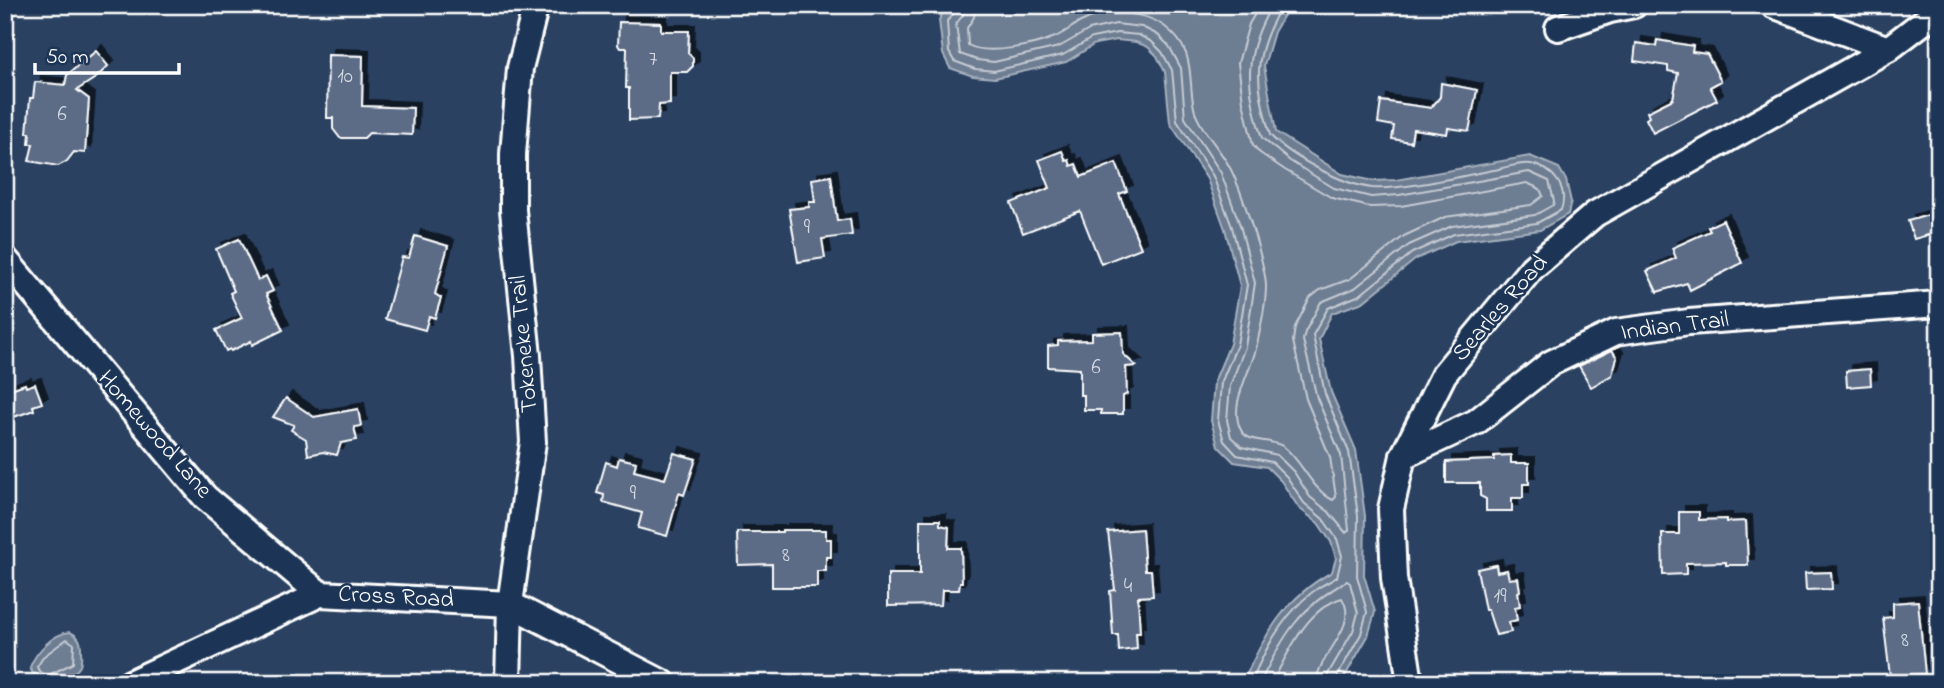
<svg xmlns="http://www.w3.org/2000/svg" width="1944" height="688" viewBox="0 0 1944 688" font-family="'Indie Flower',sans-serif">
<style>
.water{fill:#6d7d92;stroke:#a7b1be;stroke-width:2}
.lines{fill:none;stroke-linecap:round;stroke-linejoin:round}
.shore{stroke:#c5cbd3;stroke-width:2}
.building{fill:#5b6c86;stroke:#fff;stroke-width:2;filter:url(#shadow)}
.minor-casing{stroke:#fff;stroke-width:30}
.minor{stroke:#1d3557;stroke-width:24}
.labels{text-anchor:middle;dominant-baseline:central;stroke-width:5;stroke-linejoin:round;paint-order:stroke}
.number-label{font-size:21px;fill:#d6dae1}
.street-label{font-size:24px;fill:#fff;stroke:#1d3557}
</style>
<defs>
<filter id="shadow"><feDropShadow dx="6" dy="-6" stdDeviation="0" flood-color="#0009"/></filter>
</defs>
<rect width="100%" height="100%" fill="#2a4161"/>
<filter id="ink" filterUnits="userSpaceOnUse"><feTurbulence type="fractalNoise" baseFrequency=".0143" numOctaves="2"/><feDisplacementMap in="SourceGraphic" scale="14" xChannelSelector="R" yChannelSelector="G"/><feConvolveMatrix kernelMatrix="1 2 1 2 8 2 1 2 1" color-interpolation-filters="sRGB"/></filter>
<g filter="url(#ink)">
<g class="water">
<path d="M 957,5 L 1290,5 L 1274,32 L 1264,66 L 1276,132 L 1342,174 L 1373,181 L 1396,180 L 1530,156 L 1559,168 L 1566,180 L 1571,202 L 1568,214 L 1540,230 L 1456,241 L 1416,259 L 1363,302 L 1332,313 L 1319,339 L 1331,392 L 1356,450 L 1365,516 L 1364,575 L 1375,612 L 1368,636 L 1341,683 L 1243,683 C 1262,637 1287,596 1332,572 L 1336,558 L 1331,542 L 1318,523 L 1299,508 L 1281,481 L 1267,467 L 1234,462 L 1218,446 L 1211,421 L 1214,382 L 1230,344 L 1240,286 L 1225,229 L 1207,179 L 1170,123 L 1165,72 L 1157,56 L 1148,47 L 1136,42 L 1117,40 L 1095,44 L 1066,62 L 995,78 L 973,76 L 950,68 L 943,54 L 939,20 L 944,10 Z"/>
<path d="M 70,632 C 78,636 81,640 81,649 C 81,654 82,661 80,666 C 72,680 35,688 30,667 C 36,652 52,634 70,632 Z"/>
</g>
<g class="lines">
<g class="shore">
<path d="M 956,5 L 955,12 L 947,21 L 949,52 L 954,61 L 975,69 L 994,71 L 1063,55 L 1092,38 L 1117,33 L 1139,35 L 1152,42 L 1162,52 L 1172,70 L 1177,121 L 1213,176 L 1232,227 L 1247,285 L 1237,345 L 1221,383 L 1218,420 L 1224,441 L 1237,455 L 1272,462 L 1287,477 L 1304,503 L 1323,519 L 1337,539 L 1342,556 L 1337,577 C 1331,581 1324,584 1318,588 C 1286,610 1265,648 1251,683"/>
<path d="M 965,5 L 963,15 L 956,24 L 960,54 L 977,60 L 994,62 L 1059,47 L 1089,30 L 1116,24 L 1142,27 L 1158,35 L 1169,46 L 1181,68 L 1185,118 L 1221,173 L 1240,225 L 1255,283 L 1245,347 L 1230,386 L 1227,420 L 1231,437 L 1242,447 L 1277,455 L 1294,472 L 1310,497 L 1329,512 L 1346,533 L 1349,530 L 1341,455 L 1317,398 L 1303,340 L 1305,332 L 1321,302 L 1355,288 L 1409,245 L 1452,226 L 1535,215 L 1553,205 L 1554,201 L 1549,181 L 1529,172 L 1399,195 L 1371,197 L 1334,188 L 1290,161 L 1262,138 C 1245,86 1244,53 1272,5"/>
<path d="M 975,5 L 974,17 L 967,28 L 968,45 C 987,56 1036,45 1055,37 C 1065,33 1073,25 1083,21 C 1106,10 1142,10 1164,26 C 1199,52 1186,78 1195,112 C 1200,129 1221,150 1229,166 C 1240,185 1266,265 1266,287 C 1266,306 1260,330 1256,349 C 1250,373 1228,405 1241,430 C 1247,444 1272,438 1284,447 C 1303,462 1311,489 1333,500 L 1336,497 L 1330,457 L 1306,399 L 1293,341 L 1295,327 L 1310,298 L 1320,290 L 1350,279 L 1404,236 L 1445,217 L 1531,205 L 1543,196 L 1540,189 L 1527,183 L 1401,206 L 1370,207 L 1332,198 L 1285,170 L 1260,153 L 1253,145 L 1243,102 L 1238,63 L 1249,24 L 1260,5"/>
<path d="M 1282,5 C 1252,56 1255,79 1270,135 C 1290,156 1343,185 1372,188 C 1405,190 1461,176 1494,170 C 1505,168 1520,162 1531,164 C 1553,168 1569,188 1561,210 L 1537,223 L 1454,234 L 1412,253 L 1360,295 L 1328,308 L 1313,335 L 1325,394 L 1349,452 L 1358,516 L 1357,576 L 1367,612 L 1361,634 L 1337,677 L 1336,683"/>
<polygon points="67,639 74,644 73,663 47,676 39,671 37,667 44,656"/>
<path d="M 1260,683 C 1283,635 1300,607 1347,581 L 1350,583 L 1358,613 L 1353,631 L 1328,674 L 1327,683"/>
<path d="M 1272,683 C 1288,653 1306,609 1342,598 C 1360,627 1318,654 1316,683"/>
</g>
</g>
<g class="building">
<polygon points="619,22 661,23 661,31 689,31 688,53 693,58 693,66 687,72 670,72 670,104 659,105 658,119 629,120 629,88 626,88 627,48 620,48 618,45"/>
<polygon points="1657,40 1693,46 1692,52 1707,54 1721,81 1710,87 1717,100 1653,133 1646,119 1649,117 1647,112 1673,99 1678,73 1668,71 1668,66 1634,61 1636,43 1656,46"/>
<polygon points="96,51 108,66 97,77 77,90 89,99 85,153 74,152 67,161 58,166 29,161 33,144 29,144 30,133 27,133 30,98 33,98 35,82 65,85 67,75"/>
<polygon points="328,55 363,56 362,106 413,108 412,135 369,133 364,138 340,138 333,129 333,118 327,118"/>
<polygon points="1441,83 1477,90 1469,131 1448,128 1447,134 1413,129 1411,142 1392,139 1394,126 1378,123 1381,101 1431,108 1440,97"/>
<polygon points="1062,151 1066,161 1069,160 1071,166 1076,164 1081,177 1116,163 1127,191 1119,194 1141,248 1101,264 1080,211 1023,233 1011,203 1050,188 1039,160"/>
<polygon points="831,176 837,221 850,219 852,235 822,239 825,258 798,262 789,209 809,207 809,202 815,202 812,179"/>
<polygon points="1939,212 1939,232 1914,239 1908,221"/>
<polygon points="1723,220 1742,263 1690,290 1687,283 1657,292 1647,271 1676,258 1672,248 1710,231 1708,227"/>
<polygon points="415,236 448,246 435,294 441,298 435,318 429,316 425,330 385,319 402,257 409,258"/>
<polygon points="239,239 258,280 266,276 273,291 266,294 283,330 252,345 251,341 231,351 230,349 226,351 216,330 242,318 230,293 234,291 216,249"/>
<polygon points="1122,332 1123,354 1136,366 1126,367 1127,394 1123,396 1123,414 1101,414 1101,410 1084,410 1084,395 1080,395 1080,369 1048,367 1048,346 1058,345 1058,341 1092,340 1092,333"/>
<polygon points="1612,350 1617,358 1612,375 1591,387 1579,366"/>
<polygon points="1870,369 1871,385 1847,387 1846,371"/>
<polygon points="25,384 26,387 35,384 42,403 33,406 34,410 5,420 5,391"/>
<polygon points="286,398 314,417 358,409 361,426 354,427 357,440 341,443 337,455 323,452 308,455 306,439 291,430 294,425 273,417"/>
<polygon points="674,453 696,459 684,495 679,493 667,536 638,528 642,513 603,502 604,495 597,493 606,462 617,466 619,458 636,462 634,471 665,479"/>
<polygon points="1511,455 1511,463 1529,463 1529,484 1523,484 1523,498 1512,498 1512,511 1486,511 1486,499 1480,496 1480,483 1446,483 1446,462 1494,460 1494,456"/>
<polygon points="1679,512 1699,512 1699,520 1726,519 1726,522 1746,521 1748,565 1726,565 1726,562 1686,563 1686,574 1663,575 1662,534 1679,534"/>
<polygon points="920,520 940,520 940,525 949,527 948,548 961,548 962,582 960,582 959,590 942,590 941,605 888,606 888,574 920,574"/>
<polygon points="1142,529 1145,570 1151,570 1153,596 1138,597 1140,633 1136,633 1137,649 1119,651 1118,635 1113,635 1110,591 1115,590 1108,532"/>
<polygon points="782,530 826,530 826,539 831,539 831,557 826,557 826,571 817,571 817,587 772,587 772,564 738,565 737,532 782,532"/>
<polygon points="1496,565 1497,572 1507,570 1509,579 1518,578 1520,591 1518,592 1520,606 1515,607 1517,620 1509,622 1511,632 1496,635 1488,610 1485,610 1477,569"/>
<polygon points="1831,572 1832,589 1806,590 1805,573"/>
<polygon points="1918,601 1925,674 1890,676 1883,618 1893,617 1893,603"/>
</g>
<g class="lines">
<g class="minor-casing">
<g id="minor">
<polyline points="1773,5 1888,49"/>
<polyline points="1558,28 1610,10 1634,5"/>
<polyline points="5,259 205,497 320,594"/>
<polyline points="1403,456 1476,422 1551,363 1616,332 1689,322 1939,304"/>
<polyline points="130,683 320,594 510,604 663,683"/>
<polyline points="508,683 510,604 533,442 528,356 513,210 513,154 520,68 536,5"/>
<polyline points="1410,683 1394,578 1391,509 1403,456 1444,374 1532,268 1595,214 1888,49 1939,10"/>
</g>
</g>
<use href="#minor" class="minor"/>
</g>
</g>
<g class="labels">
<g class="number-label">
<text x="653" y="60">7</text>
<text x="345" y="77">10</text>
<text x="62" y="115">6</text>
<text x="807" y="228">9</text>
<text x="1096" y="368">6</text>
<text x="633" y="494">9</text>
<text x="786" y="556">8</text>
<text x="1128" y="587">4</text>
<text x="1500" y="597">19</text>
<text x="1905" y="641">8</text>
</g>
<g class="street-label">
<text transform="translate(1501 309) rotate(-49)">Searles Road</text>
<text transform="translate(1675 327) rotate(-7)">Indian Trail</text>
<text transform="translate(525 344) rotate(-95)">Tokeneke Trail</text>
<text transform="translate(154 435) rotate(49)">Homewood Lane</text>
<text transform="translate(396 598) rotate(3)">Cross Road</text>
</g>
</g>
<rect width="1944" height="688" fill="none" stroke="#1d3557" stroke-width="28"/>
<rect x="14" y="14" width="1916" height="660" fill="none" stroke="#fff" stroke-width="2.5" filter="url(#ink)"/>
<path d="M35 63v10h144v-10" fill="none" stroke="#ffffff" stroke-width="3.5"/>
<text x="46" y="63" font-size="21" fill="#ffffff" stroke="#1d3557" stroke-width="5" paint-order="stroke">50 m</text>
</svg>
